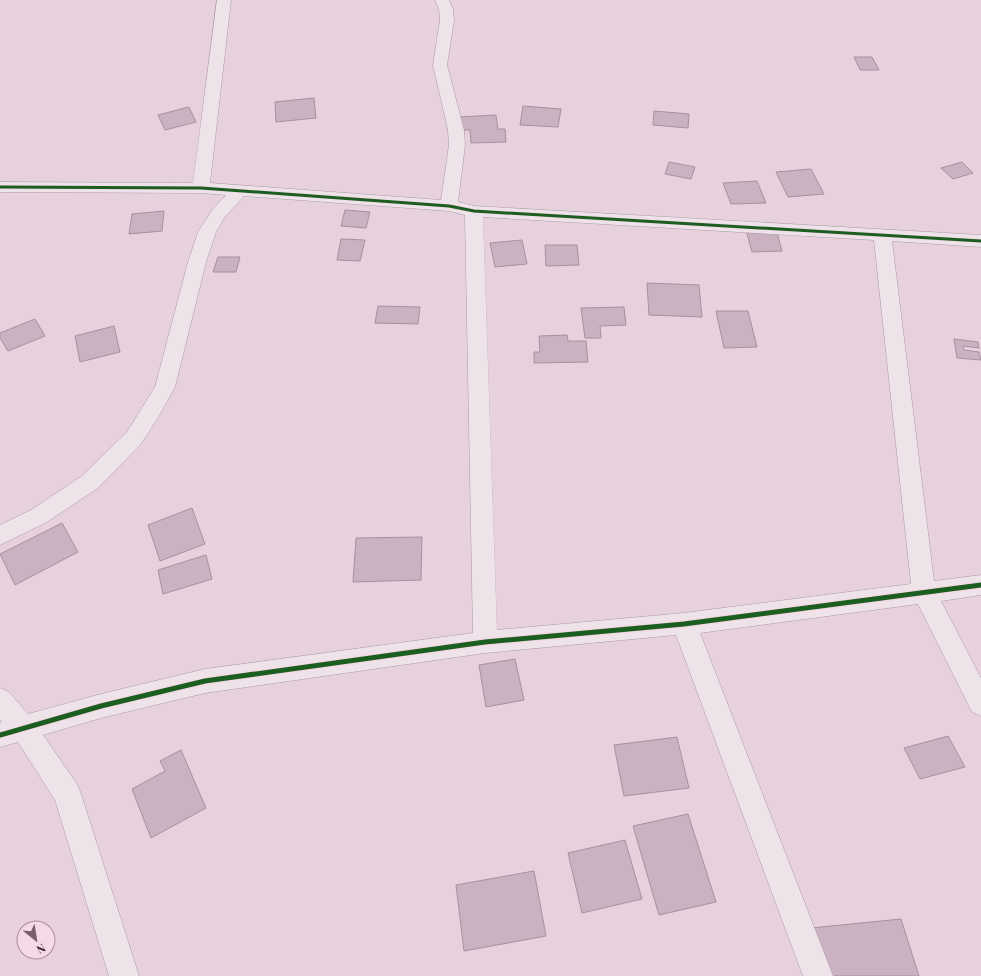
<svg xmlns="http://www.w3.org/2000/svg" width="981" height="976" viewBox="0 0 981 976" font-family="'Playfair Display',serif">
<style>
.building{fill:#cab2c2;stroke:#a790a0}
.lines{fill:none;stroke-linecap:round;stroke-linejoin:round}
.minor-casing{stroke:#ac99a4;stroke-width:1}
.minor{fill:#eee3e9;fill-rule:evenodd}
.cycleway-far1-casing{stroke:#f5d9e7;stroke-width:5}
.cycleway-casing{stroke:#f5d9e7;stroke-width:8}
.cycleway-far1{stroke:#1b5e20;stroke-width:3}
.cycleway{stroke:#1b5e20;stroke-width:5}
</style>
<rect width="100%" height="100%" fill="#e6d1dc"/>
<g class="building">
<polygon points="854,57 872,57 879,70 860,70"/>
<polygon points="314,98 316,118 276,122 275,102"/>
<polygon points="523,106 561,109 558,127 520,125"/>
<polygon points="189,107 196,122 165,130 158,115"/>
<polygon points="654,111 689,114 688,128 653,125"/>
<polygon points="496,115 498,129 505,129 506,142 471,143 470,130 460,130 459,117"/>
<polygon points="669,162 695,167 691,179 665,174"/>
<polygon points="962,162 973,173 953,179 941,168"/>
<polygon points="811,169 824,194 788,197 776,172"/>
<polygon points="757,181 766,203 731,204 723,183"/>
<polygon points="345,210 370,212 366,228 341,226"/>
<polygon points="164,211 162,231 129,234 132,214"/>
<polygon points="776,229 782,251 752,252 746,230"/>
<polygon points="341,239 365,240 360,261 337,260"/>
<polygon points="522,240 527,264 495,267 490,243"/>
<polygon points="545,245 577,245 579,265 546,266"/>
<polygon points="218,257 240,257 236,272 213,272"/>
<polygon points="647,283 699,285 702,317 649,315"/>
<polygon points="378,306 420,307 418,324 375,323"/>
<polygon points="624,307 626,325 600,326 601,338 585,338 581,308"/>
<polygon points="716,311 748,311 757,347 724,348"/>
<polygon points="35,319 45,336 8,351 0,338 0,333"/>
<polygon points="114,326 120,352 80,362 75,336"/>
<polygon points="567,335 568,341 586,341 588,362 534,363 534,352 540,352 539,336"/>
<polygon points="954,339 978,342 979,348 963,346 964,350 979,352 981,360 957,358"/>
<polygon points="192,508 205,544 160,561 148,525"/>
<polygon points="62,523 78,552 15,585 0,554"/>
<polygon points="422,537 421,580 353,582 356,538"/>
<polygon points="206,555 212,579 163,594 158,570"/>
<polygon points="515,659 524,700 486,707 479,665"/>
<polygon points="948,736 965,767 920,779 904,748"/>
<polygon points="677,737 689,788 624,796 614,745"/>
<polygon points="181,750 206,808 151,838 132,789 165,771 160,761"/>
<polygon points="688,814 716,902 659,915 633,826"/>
<polygon points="625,840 642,899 582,913 568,853"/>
<polygon points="534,871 546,936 464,951 456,885"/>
<polygon points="901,919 919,976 824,976 811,928"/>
</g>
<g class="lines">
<g class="minor-casing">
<path id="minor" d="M 217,0 L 231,0 L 210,183 L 441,200 L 449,145 L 448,130 L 433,65 L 440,20 L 439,9 L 435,0 L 449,0 L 453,9 L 454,20 L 447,65 L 464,130 L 465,145 L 458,202 L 474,206 L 981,235 L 981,247 L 892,241 L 934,581 L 981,575 L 981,595 L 941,601 L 981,678 L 981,716 L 972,712 L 918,604 L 700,633 L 833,976 L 803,976 L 676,635 L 485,653 L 205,693 L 101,718 L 43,735 L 77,784 L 81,794 L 139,976 L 109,976 L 55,800 L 18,742 L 0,747 L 0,723 L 2,722 L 0,720 L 0,688 L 9,692 L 28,714 L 101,694 L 205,669 L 473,633 L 465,215 L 449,211 L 244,196 L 225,217 L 216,232 L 206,262 L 175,387 L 159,416 L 141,444 L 98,488 L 47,522 L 0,545 L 0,525 L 31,510 L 82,476 L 127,432 L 155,387 L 188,262 L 198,232 L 212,210 L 226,195 L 201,193 L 0,192 L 0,182 L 193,183 ZM 483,217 L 874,240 L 911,584 L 684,613 L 497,630 Z"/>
</g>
<use href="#minor" class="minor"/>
<g class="cycleway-far1-casing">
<polyline id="cycleway-far1" points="0,187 201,188 449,206 474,211 981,241"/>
</g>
<g class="cycleway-casing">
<polyline id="cycleway" points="0,735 101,706 205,681 485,642 684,624 981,585"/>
</g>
<use href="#cycleway-far1" class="cycleway-far1"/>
<use href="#cycleway" class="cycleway"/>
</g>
<g transform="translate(36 940) rotate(150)"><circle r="19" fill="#f5d9e7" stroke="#ab8f9f"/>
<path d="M0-3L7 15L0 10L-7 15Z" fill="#775f6f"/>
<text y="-6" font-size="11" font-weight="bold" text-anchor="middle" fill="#3b2134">N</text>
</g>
</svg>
